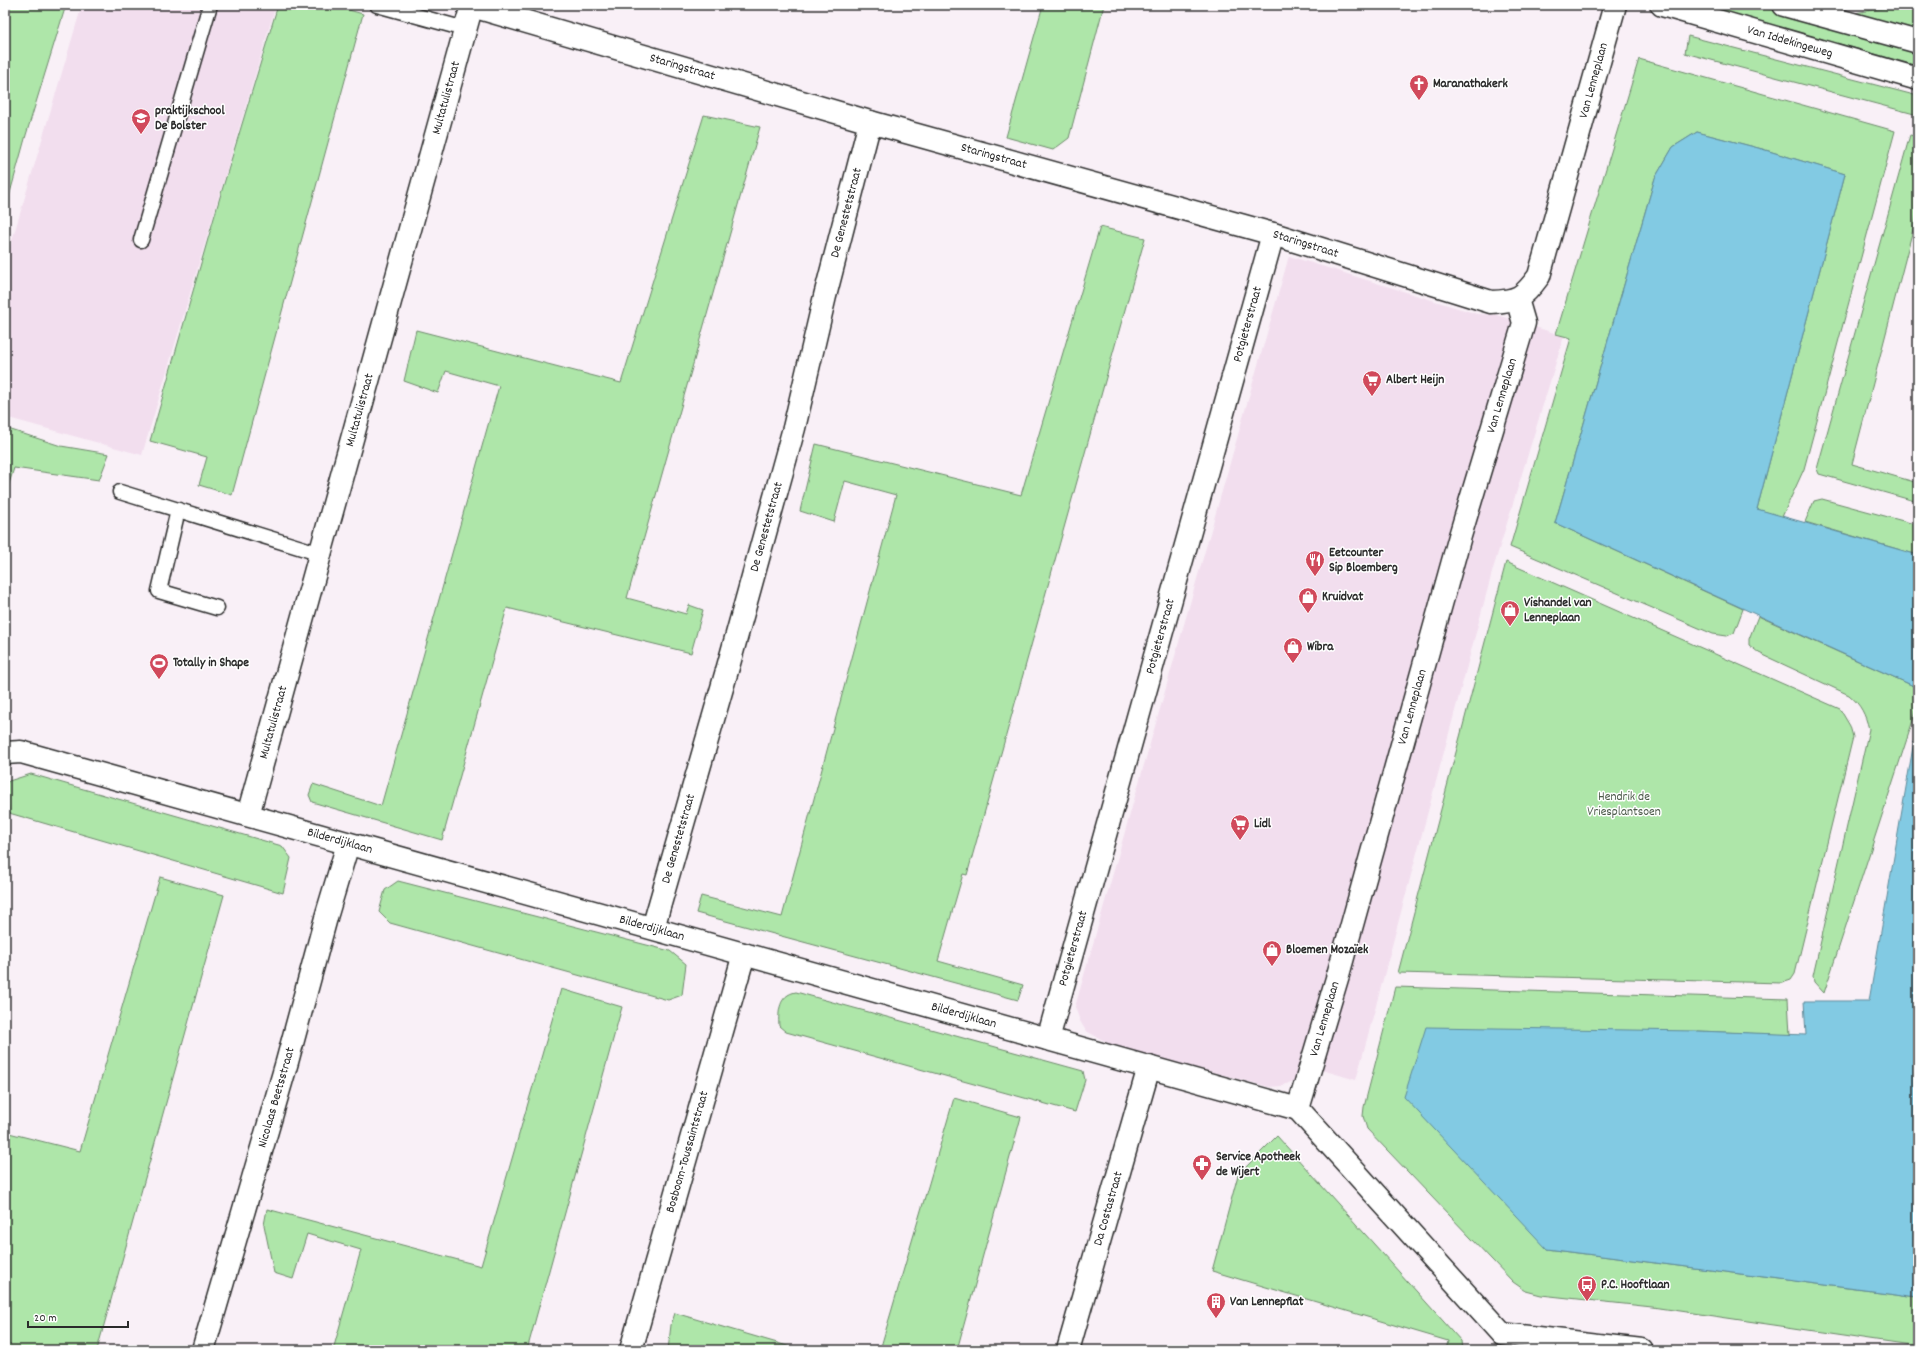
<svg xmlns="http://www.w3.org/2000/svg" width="1923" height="1355" viewBox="0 0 1923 1355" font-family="Dekko,sans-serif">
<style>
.built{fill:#f2deee}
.green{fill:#aee6a9;stroke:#6c886a}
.water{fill:#82cae3;stroke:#5f8a99}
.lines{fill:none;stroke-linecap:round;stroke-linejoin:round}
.lane-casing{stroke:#2b2b2b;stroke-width:17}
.street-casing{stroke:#2b2b2b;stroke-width:25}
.secondary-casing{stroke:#2b2b2b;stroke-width:25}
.lane{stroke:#fff;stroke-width:14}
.street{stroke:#fff;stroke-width:22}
.secondary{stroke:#fff;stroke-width:22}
.labels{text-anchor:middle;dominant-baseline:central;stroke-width:3;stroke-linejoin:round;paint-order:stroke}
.street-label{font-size:13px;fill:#2b2b2b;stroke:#fff}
.poi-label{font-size:13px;font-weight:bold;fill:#2b2b2b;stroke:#fff;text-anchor:start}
.park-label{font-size:13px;fill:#4c5a4a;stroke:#fff}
</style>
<rect width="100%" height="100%" fill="#f9f0f7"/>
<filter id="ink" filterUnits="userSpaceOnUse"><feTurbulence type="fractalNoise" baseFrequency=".025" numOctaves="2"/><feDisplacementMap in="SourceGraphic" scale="8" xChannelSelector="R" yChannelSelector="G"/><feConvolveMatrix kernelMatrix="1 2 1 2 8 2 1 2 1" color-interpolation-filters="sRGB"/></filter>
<g filter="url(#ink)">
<g class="built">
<polygon points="82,5 276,5 142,455 5,417 5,264"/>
<polygon points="1289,256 1477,314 1497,315 1564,336 1493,569 1356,1080 1302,1064 1300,1073 1293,1081 1282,1086 1269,1087 1114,1046 1086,1031 1080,1021 1075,1007"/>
</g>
<g class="green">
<polygon points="5,5 66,5 26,135 5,211"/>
<polygon points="278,5 331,5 363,14 232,495 199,485 207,457 150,441 220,197"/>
<polygon points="1043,5 1104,5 1069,138 1053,150 1006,137"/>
<polygon points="1700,5 1756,5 1918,51 1918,66"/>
<polygon points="1897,6 1918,8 1918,34 1854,13"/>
<polygon points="1688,36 1918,96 1918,115 1685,53"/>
<polygon points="1639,59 1895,131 1804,469 1782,517 1757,509 1845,174 1762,149 1697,132 1673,147 1655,178 1555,523 1743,609 1734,633 1727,636 1713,634 1510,547 1571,338 1556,334"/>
<polygon points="704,115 760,127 627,598 686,614 689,605 703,610 691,653 507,608 442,840 312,802 309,795 313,784 381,806 499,386 446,371 438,393 404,381 416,330 621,383"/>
<polygon points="1910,135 1918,137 1918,210 1852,464 1918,483 1918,502 1819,474 1817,469"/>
<polygon points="1100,227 1145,238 967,875 963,874 938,961 1023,985 1018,1000 696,913 701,896 782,917 896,495 845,481 834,522 800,511 816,444 1021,495"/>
<polygon points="5,428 61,446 109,454 99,480 14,468 7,490 5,490"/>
<polygon points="1822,499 1918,525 1918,555 1805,522 1814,501"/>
<polygon points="1506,562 1840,709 1850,726 1853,737 1795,974 1791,980 1782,983 1398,973"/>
<path d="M 1758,616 L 1918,688 L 1918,705 L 1824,993 L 1814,982 L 1813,976 L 1869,729 C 1865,714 1861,705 1849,695 L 1759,653 L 1749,645 L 1749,639 Z"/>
<polygon points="31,774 282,846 291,858 283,893 9,813 8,806 5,805 5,785 9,781"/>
<polygon points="160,877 224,895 97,1350 5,1350 5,1132 80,1151"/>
<polygon points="398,881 670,951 686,964 682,995 668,1000 390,923 379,912 385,890"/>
<polygon points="1395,987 1788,999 1790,1035 1698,1031 1547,1249 1918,1297 1918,1346 1652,1307 1541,1295 1526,1291 1513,1282 1367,1129 1363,1116 1364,1107"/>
<polygon points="561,989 622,1007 527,1350 333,1350 361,1250 307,1234 293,1279 274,1273 264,1225 267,1209 481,1266"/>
<path d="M 796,992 L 1083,1071 L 1085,1080 L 1075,1112 L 786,1032 L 779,1026 C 778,1011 779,995 796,992 Z"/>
<polygon points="954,1098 1021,1117 957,1350 880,1350"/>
<polygon points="1277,1136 1461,1341 1462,1350 1446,1350 1448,1341 1212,1271 1238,1175"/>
<polygon points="675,1313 801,1350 714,1350 705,1347 703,1350 668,1350 671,1325"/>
</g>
<g class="water">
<polygon points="1697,132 1762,149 1845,174 1757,509 1918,555 1918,688 1555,523 1655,178 1673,147"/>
<polygon points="1918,718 1918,1297 1547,1249 1404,1097 1426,1027 1698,1031 1806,1035 1804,1001 1869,1001"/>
</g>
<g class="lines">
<g class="lane-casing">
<g id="lane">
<polyline points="377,5 465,29"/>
<polyline points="141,240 210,5"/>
<polyline points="120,492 321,554"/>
<polyline points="178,510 159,591 217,608"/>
</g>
</g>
<g class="street-casing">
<g id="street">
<path id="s1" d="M 472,6 L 870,122 L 1273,234 L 1491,302 C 1518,301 1523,298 1539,276 L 1615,5"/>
<path id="s2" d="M 5,753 L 21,752 L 1298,1109"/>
<path id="s3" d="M 248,815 L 472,5"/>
<path id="s4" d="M 653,928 L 728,667 L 794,428 L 825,296 L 870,122"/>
<path id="s5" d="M 1048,1039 L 1273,234"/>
<path id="s6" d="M 1298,1109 L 1338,975 L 1460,536 L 1521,333 L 1524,323 L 1517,299"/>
<polyline points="1298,1109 1502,1334"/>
<polyline points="1502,1334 1642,1350"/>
<path id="s7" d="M 203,1350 L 287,1062 L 327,914 L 348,844"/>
<path id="s8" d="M 631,1350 L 744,954"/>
<path id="s9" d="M 1068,1350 L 1149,1067"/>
</g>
</g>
<g class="secondary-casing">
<g id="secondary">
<path id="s10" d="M 1662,5 L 1918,79"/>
<polyline points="1784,5 1918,42"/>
</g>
</g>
<use href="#lane" class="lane"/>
<use href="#street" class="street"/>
<use href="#secondary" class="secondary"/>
</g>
</g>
<defs>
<g id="church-pin" transform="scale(1)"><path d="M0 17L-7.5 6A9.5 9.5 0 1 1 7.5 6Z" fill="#d1495b" stroke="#fff"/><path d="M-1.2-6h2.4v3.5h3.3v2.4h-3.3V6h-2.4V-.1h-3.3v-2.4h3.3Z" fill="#fff"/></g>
<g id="school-pin" transform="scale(1)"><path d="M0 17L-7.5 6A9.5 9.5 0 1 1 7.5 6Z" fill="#d1495b" stroke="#fff"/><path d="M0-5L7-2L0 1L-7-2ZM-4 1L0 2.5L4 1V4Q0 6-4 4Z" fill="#fff"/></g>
<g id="supermarket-pin" transform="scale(1)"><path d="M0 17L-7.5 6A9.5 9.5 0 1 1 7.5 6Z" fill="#d1495b" stroke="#fff"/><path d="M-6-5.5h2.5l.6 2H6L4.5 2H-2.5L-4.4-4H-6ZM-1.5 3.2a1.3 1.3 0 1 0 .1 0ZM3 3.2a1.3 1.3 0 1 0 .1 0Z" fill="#fff"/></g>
<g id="restaurant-pin" transform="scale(1)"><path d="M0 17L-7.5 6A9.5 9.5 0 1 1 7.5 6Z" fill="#d1495b" stroke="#fff"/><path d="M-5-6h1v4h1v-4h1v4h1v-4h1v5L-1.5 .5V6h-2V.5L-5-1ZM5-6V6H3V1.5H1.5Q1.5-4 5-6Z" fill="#fff"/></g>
<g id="shop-pin" transform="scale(1)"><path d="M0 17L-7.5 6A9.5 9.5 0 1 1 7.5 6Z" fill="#d1495b" stroke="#fff"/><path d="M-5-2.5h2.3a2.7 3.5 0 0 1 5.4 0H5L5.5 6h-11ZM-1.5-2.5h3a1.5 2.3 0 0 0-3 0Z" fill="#fff"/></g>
<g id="stadium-pin" transform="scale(1)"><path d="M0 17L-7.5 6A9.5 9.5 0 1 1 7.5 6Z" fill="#d1495b" stroke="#fff"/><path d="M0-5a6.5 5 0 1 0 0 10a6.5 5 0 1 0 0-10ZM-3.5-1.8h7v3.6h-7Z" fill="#fff"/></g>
<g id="pharmacy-pin" transform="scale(1)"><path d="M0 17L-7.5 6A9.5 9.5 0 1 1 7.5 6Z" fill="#d1495b" stroke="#fff"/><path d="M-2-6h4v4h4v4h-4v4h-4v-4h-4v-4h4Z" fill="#fff"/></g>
<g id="bus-pin" transform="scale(1)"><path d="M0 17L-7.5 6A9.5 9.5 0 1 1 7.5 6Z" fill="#d1495b" stroke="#fff"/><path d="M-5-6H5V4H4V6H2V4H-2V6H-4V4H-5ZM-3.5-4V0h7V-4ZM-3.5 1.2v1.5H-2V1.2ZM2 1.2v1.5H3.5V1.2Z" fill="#fff"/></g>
<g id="building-pin" transform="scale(1)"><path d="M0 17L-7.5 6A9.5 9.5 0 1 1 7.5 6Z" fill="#d1495b" stroke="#fff"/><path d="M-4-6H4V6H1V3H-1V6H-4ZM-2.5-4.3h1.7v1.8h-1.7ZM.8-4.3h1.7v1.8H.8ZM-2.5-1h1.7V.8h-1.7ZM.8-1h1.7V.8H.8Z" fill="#fff"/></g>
</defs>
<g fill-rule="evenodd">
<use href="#church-pin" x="1419" y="84"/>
<use href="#school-pin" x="141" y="118"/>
<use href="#supermarket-pin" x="1372" y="380"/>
<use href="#restaurant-pin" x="1315" y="560"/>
<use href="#shop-pin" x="1308" y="597"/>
<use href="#shop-pin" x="1510" y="610"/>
<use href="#shop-pin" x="1293" y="647"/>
<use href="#stadium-pin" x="159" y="663"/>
<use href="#supermarket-pin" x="1240" y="824"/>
<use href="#shop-pin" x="1272" y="950"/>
<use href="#pharmacy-pin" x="1202" y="1164"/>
<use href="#bus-pin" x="1587" y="1285"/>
<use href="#building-pin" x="1216" y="1302"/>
</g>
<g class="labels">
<g class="street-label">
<text stroke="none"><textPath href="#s10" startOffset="133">Van Iddekingeweg</textPath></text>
<text stroke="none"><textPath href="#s1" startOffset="219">Staringstraat</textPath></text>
<text stroke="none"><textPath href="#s1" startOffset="1322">Van Lenneplaan</textPath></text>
<text stroke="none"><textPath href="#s3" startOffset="744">Multatulistraat</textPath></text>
<text stroke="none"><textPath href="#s1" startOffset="543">Staringstraat</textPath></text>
<text stroke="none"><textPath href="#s4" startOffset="741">De Genestetstraat</textPath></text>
<text stroke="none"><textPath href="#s1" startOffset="867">Staringstraat</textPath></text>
<text stroke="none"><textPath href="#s5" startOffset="742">Potgieterstraat</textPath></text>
<text stroke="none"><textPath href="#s6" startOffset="742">Van Lenneplaan</textPath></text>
<text stroke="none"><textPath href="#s3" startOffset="420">Multatulistraat</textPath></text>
<text stroke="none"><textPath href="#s4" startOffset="417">De Genestetstraat</textPath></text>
<text stroke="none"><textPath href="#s5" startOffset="418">Potgieterstraat</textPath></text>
<text stroke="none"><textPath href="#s6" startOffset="418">Van Lenneplaan</textPath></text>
<text stroke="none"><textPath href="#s3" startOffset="96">Multatulistraat</textPath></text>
<text stroke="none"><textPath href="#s4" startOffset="93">De Genestetstraat</textPath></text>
<text stroke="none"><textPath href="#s2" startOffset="347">Bilderdijklaan</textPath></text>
<text stroke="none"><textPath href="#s2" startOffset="671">Bilderdijklaan</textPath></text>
<text stroke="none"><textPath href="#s5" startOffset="94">Potgieterstraat</textPath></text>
<text stroke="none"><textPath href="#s2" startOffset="995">Bilderdijklaan</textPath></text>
<text stroke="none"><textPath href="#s6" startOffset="94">Van Lenneplaan</textPath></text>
<text stroke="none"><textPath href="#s7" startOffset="263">Nicolaas Beetsstraat</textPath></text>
<text stroke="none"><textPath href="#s8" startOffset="206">Bosboom-Toussaintstraat</textPath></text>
<text stroke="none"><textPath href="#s9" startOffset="147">Da Costastraat</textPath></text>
</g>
<g class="poi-label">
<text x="1433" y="84">Maranathakerk</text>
<text x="155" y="111">praktijkschool<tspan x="155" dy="15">De Bolster</tspan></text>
<text x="1386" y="380">Albert Heijn</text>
<text x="1329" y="553">Eetcounter<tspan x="1329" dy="15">Sip Bloemberg</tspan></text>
<text x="1322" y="597">Kruidvat</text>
<text x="1524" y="603">Vishandel van<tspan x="1524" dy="15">Lenneplaan</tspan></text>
<text x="1307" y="647">Wibra</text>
<text x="173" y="663">Totally in Shape</text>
<text x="1254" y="824">Lidl</text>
<text x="1286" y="950">Bloemen Mozaïek</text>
<text x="1216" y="1157">Service Apotheek<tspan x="1216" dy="15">de Wijert</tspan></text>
<text x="1601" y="1285">P.C. Hooftlaan</text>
<text x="1230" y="1302">Van Lennepflat</text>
</g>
<g class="park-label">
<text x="1624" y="797">Hendrik de<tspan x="1624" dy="15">Vriesplantsoen</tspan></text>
</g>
</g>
<rect width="1923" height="1355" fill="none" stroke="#fff" stroke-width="20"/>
<rect x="10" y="10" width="1903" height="1335" fill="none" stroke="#2b2b2b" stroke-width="1.5" filter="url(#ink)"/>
<path d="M28 1321v6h100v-6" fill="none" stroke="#2b2b2b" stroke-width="2"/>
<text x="34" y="1321" font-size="12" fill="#2b2b2b" stroke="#ffffff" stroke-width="3" paint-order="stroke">20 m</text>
</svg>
